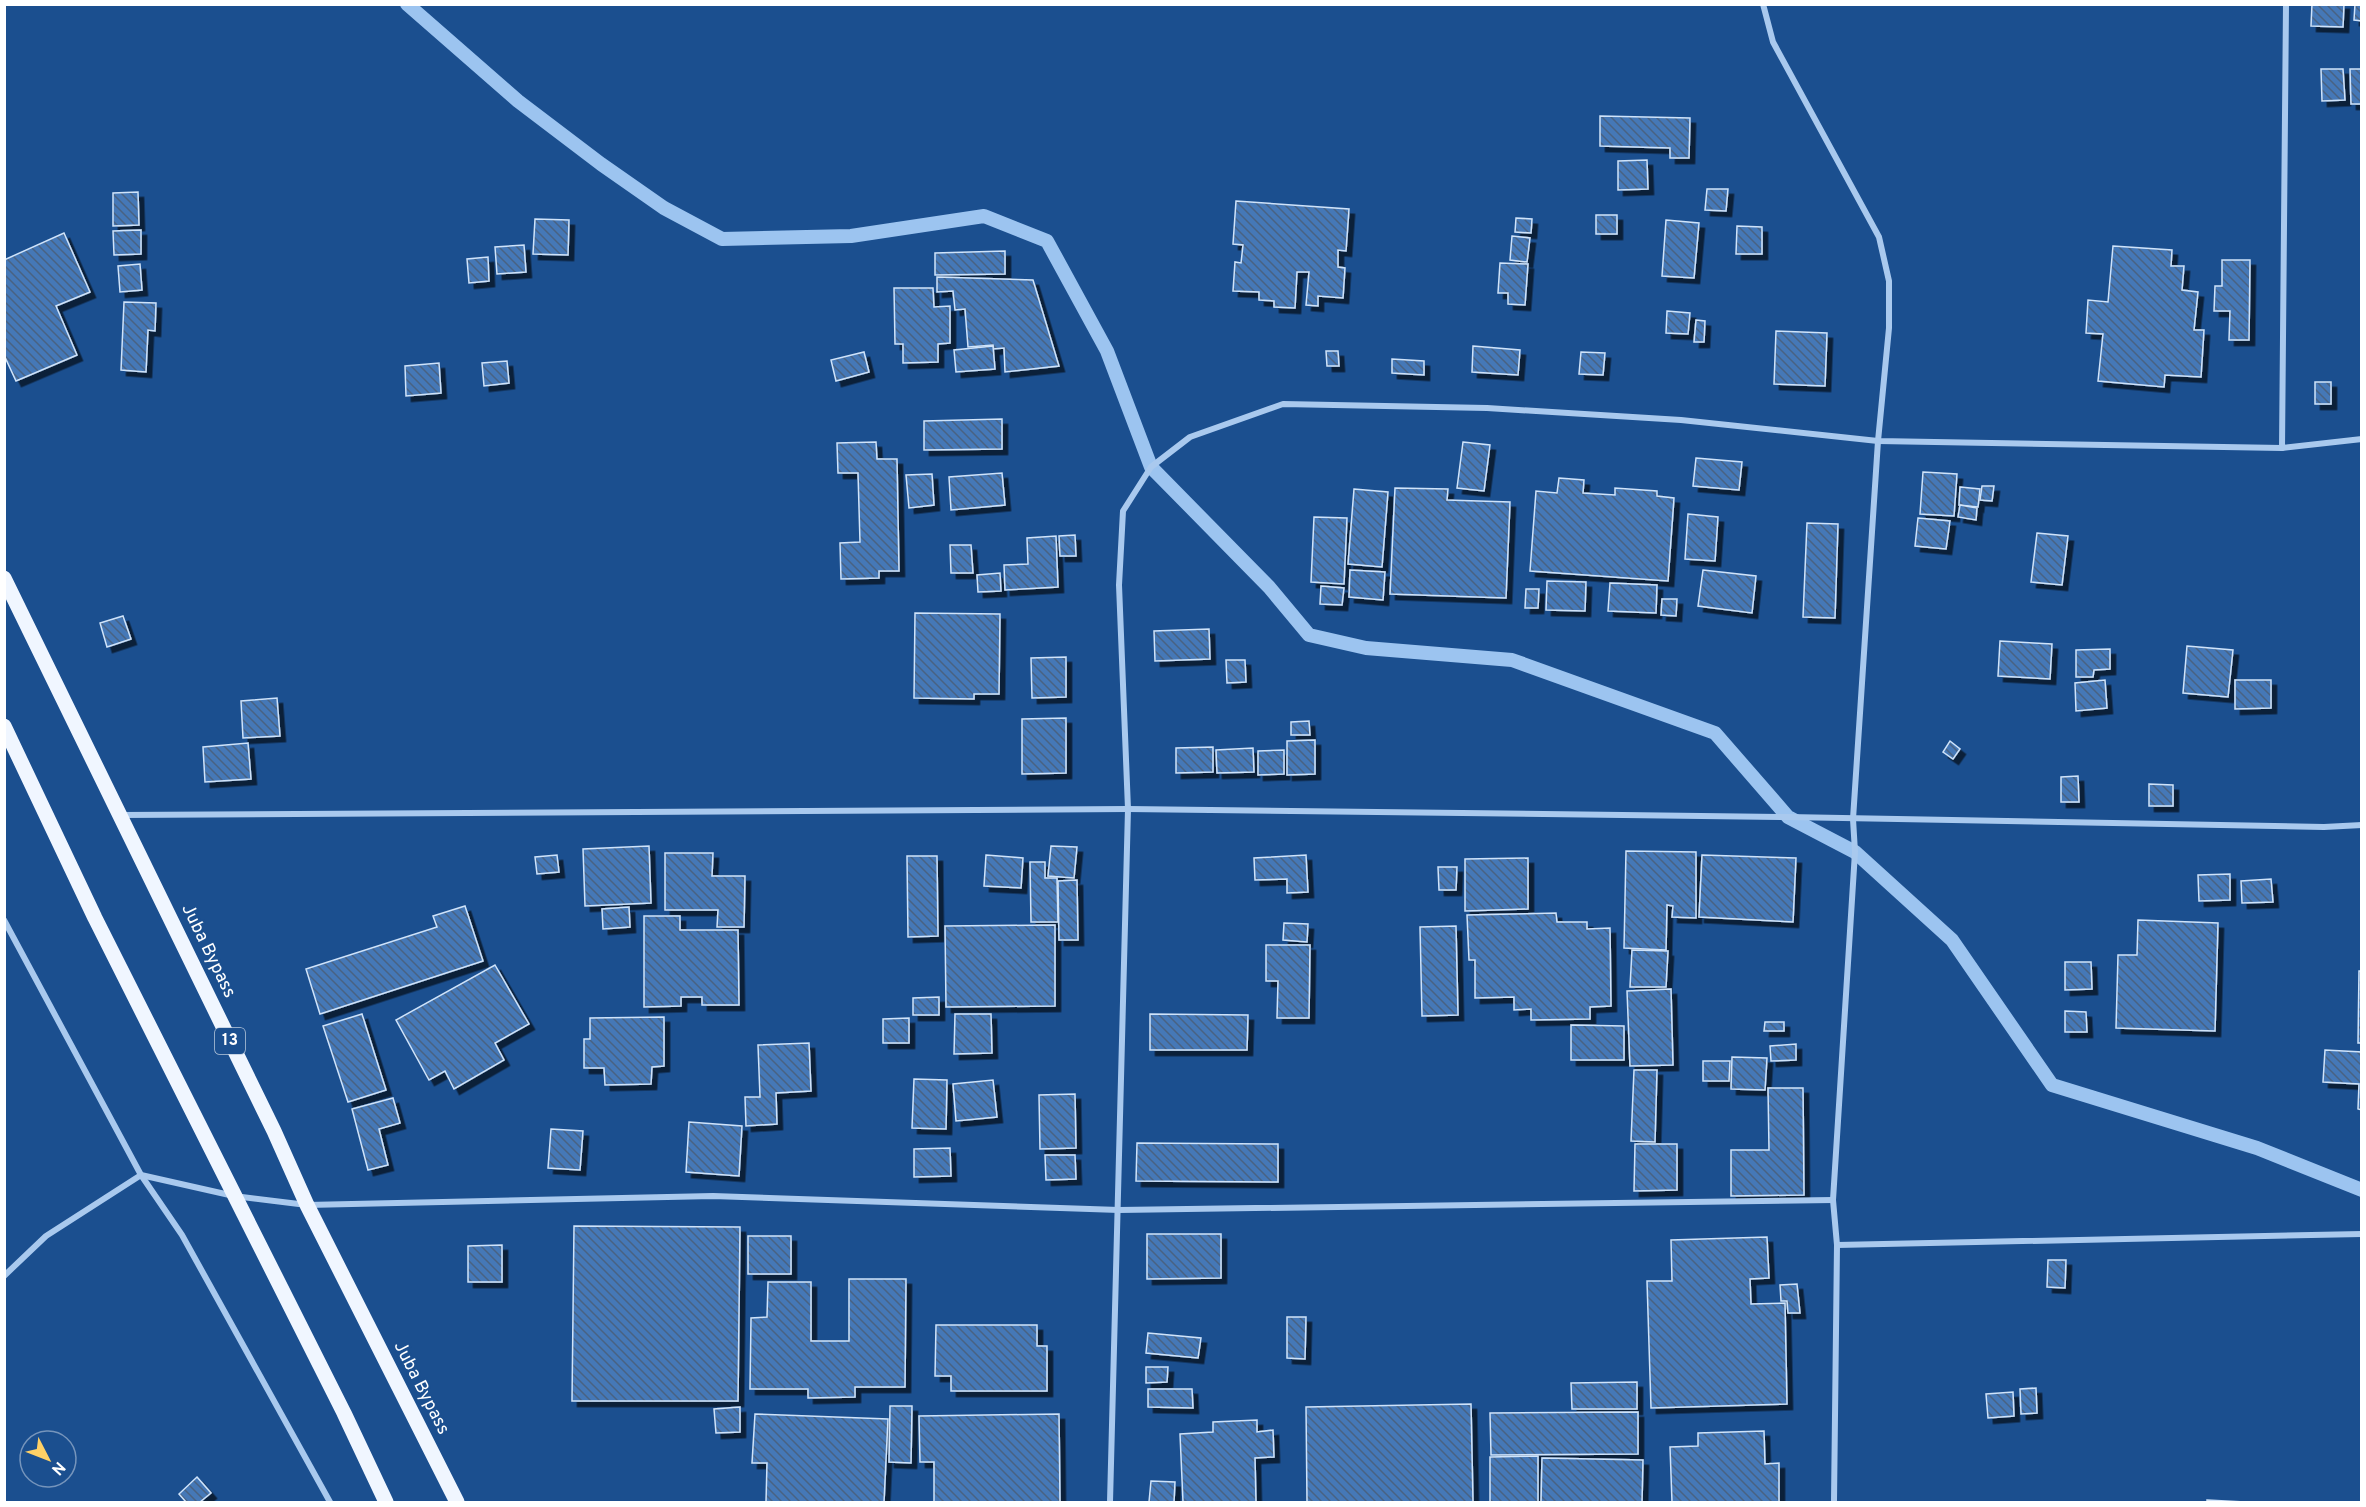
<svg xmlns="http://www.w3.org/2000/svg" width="2366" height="1507" viewBox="0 0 2366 1507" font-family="Overpass,sans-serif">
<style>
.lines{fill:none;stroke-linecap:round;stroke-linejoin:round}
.stream{stroke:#9cc4f0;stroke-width:14}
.building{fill:url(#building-back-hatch);stroke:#cfe3fa;stroke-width:1.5;filter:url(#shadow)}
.street{stroke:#a9c9ee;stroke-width:6}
.primary{stroke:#f0f6ff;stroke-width:15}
.labels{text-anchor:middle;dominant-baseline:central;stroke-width:4.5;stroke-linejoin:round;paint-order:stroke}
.shield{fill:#1b4f8f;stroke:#bbcadd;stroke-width:1.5}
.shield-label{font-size:16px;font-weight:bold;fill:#fff}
.street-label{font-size:18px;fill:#fff;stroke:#1b4f8f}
</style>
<defs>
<pattern id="building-back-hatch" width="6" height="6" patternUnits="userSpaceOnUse" patternTransform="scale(1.5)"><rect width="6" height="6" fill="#4478b7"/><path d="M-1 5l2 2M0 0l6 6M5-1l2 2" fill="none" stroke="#486282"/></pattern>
<filter id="shadow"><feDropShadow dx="5.5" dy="5.5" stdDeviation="0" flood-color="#0009"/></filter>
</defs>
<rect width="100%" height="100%" fill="#1b4f8f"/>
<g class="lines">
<polyline class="stream" points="407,4 518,101 601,164 664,208 722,239 851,236 984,216 1047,241 1107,351 1151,467 1269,587 1309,635 1366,648 1512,660 1715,733 1788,817 1855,852 1952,940 2052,1085 2257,1148 2362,1190"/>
</g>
<g class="building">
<polygon points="2312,4 2344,4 2343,27 2311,26"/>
<polygon points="2355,4 2362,4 2362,21 2354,20"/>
<polygon points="2321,69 2343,69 2345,100 2322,101"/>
<polygon points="2350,69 2362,69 2362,104 2351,104"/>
<polygon points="1600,116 1690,118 1689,158 1670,158 1670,148 1600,146"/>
<polygon points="1647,160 1648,189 1618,190 1618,161"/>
<polygon points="1707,189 1728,189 1726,211 1705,210"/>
<polygon points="138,192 139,225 113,226 113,193"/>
<polygon points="1236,201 1349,209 1346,251 1338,250 1338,267 1345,268 1343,298 1318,296 1318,306 1306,305 1309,272 1297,272 1295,308 1274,307 1274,301 1259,300 1259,292 1233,291 1235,262 1241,263 1243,245 1233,244"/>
<rect x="1596" y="215" width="21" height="19"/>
<polygon points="1516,218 1532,219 1531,233 1515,232"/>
<polygon points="535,219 569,220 568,255 533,254"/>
<polygon points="1666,220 1699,223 1694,278 1662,276"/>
<polygon points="1737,226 1762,227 1762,254 1736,254"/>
<polygon points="141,230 141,254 114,255 113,231"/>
<polygon points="64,233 90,292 56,306 77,355 16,381 4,355 4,260"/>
<polygon points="1512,236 1530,238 1527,262 1510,260"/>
<polygon points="524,245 526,272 497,274 495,247"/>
<polygon points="2113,246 2172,250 2171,266 2184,266 2182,290 2198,292 2194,330 2204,330 2201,377 2165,375 2164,387 2098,381 2103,334 2086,333 2088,300 2108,302"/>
<polygon points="1005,251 1005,274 935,275 935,253"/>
<polygon points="488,257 489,281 469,283 467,259"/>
<polygon points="2222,260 2250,260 2249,340 2229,340 2230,311 2214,311 2215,286 2222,286"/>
<polygon points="1500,263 1528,264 1525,305 1508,304 1508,293 1498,293"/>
<polygon points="140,264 142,290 120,292 118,266"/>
<polygon points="937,277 1033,280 1059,366 1005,372 1004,348 993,349 993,345 968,347 965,309 955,310 953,291 937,292"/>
<polygon points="894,288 933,288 934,307 950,306 950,343 938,344 938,362 903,363 903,344 895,344"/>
<polygon points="124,302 156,303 155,331 148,330 146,372 121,370"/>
<polygon points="1667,311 1690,313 1688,334 1666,333"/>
<polygon points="1696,320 1705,321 1704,342 1694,342"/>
<polygon points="1776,331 1827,333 1825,386 1774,384"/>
<polygon points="993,346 995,369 956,372 954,350"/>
<polygon points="1473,346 1520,350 1518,375 1472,372"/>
<polygon points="1326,351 1338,351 1339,366 1327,366"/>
<polygon points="864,352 869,372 836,381 831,360"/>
<polygon points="1581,352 1605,353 1603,375 1579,374"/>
<polygon points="1392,359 1424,361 1424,375 1392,373"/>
<polygon points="507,361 509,383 484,386 482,363"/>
<polygon points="439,363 441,393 406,396 405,366"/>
<rect x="2315" y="382" width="16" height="22"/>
<polygon points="1002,419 1002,449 924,450 924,421"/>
<polygon points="876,442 877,459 897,459 899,571 879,571 879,578 841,579 840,543 860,542 858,473 838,473 837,443"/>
<polygon points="1463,442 1490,445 1484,491 1457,488"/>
<polygon points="1696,458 1742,462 1739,490 1693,486"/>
<polygon points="1923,472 1957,474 1954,516 1920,514"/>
<polygon points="1002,473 1005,505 951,510 949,477"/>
<polygon points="932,474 934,505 909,508 906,475"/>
<polygon points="1559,478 1584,480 1583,493 1615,495 1615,488 1657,491 1657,496 1674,498 1668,581 1530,571 1536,491 1557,493"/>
<polygon points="1982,486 1994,486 1992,501 1980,500"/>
<polygon points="1960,487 1980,489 1978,507 1959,505"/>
<polygon points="1395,488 1448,489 1447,500 1510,502 1506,598 1390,594"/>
<polygon points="1354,489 1388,492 1382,567 1348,564"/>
<polygon points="1960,505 1977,508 1976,520 1958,517"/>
<polygon points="1688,514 1718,517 1715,561 1685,559"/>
<polygon points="1314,517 1347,518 1344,584 1311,582"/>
<polygon points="1918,518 1950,521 1946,549 1915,546"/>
<polygon points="1807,523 1838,524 1835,618 1803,617"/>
<polygon points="2037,533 2068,536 2062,585 2031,582"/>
<polygon points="1075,535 1076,556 1060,556 1059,536"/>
<polygon points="1056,536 1058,587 1005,590 1004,565 1028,564 1027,538"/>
<polygon points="950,545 971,545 973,573 951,573"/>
<polygon points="1350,570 1385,572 1383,600 1349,597"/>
<polygon points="1703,570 1756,576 1752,613 1698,606"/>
<polygon points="1000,573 1001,591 978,592 977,575"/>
<polygon points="1547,581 1586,582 1585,611 1546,610"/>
<polygon points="1610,583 1657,585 1656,613 1608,611"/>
<polygon points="1321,586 1344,588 1342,605 1320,604"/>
<polygon points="1526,589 1539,589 1538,608 1525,608"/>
<polygon points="1662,599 1677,599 1676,616 1661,615"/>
<polygon points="915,613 1000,614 999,694 974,694 974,699 914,698"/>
<polygon points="123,616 131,639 107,647 100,623"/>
<polygon points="1209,629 1210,659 1155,661 1154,631"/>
<polygon points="2000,641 2052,644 2050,679 1998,676"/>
<polygon points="2187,646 2233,650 2228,697 2183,693"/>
<polygon points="2110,649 2110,669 2094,670 2093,677 2076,677 2076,650"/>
<polygon points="1066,657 1066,697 1032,698 1031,658"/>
<polygon points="1226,660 1245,660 1246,682 1227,683"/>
<polygon points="2105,680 2107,708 2076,711 2075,683"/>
<polygon points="2235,680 2271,680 2271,708 2235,709"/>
<polygon points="277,698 280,736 243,738 241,701"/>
<polygon points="1066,718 1066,773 1022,774 1022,719"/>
<polygon points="1309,721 1310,735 1291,735 1291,722"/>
<polygon points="1315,740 1315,774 1287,775 1287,741"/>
<polygon points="1950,741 1960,749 1953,759 1943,752"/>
<polygon points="248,743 251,779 205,782 203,747"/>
<polygon points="1213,747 1213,772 1176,773 1176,748"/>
<polygon points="1253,748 1254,772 1217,773 1216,750"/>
<polygon points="1284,750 1284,774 1258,775 1258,751"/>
<polygon points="2078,776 2079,802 2061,802 2061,777"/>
<polygon points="2149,784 2173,785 2173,806 2149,806"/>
<polygon points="649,846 651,903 585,906 583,849"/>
<polygon points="1051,846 1077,847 1074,878 1048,876"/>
<polygon points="1626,851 1696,852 1696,918 1672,917 1673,906 1667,905 1666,950 1624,948"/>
<polygon points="665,853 713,853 712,876 745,876 744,927 717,927 718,910 665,910"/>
<polygon points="557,855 559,872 537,874 535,857"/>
<polygon points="986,855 1023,858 1021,888 984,886"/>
<polygon points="1306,855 1308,892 1287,893 1287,879 1255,880 1254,858"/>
<polygon points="1702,855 1796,858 1793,922 1699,917"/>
<polygon points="907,856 937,856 938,936 908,937"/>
<polygon points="1528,858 1528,909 1465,911 1465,859"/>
<polygon points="1030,862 1045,862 1045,878 1057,878 1058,922 1031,922"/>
<polygon points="1438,867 1457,867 1456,890 1439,890"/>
<polygon points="2230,874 2230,900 2199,901 2198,875"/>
<polygon points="2271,879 2273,902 2242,903 2241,881"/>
<polygon points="1077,880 1078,940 1059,940 1058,881"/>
<polygon points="465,906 483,961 320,1014 306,969 437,927 433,916"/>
<polygon points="629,907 630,927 603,929 602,909"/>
<polygon points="1556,913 1557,922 1587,922 1587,929 1610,928 1611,1006 1590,1007 1590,1019 1531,1020 1531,1009 1514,1010 1514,997 1475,998 1475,960 1469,960 1467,915"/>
<polygon points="644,916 680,916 680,930 738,930 739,1005 702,1005 702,997 681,997 681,1006 644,1007"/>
<polygon points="2138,920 2218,923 2215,1031 2116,1028 2118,955 2137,955"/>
<polygon points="1284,923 1308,924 1307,942 1283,940"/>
<polygon points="1055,925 1055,1006 946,1007 945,926"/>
<polygon points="1456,926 1458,1015 1422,1016 1420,927"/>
<polygon points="1266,945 1310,945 1309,1018 1277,1018 1278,981 1266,981"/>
<polygon points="1632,950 1668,951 1666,987 1630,987"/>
<polygon points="2065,962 2091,962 2092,989 2065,990"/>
<polygon points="495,965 529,1024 495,1043 504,1060 454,1089 445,1071 429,1080 396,1020"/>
<polygon points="2359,971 2362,971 2362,1043 2358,1043"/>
<polygon points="1671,989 1673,1065 1630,1066 1627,991"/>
<polygon points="939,997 939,1015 913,1015 913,998"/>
<polygon points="2065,1011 2086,1012 2087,1032 2065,1032"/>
<polygon points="362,1014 386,1090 348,1102 323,1026"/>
<polygon points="955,1014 991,1014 992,1053 954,1054"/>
<polygon points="1150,1014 1248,1015 1247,1050 1150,1050"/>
<polygon points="664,1017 664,1066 652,1067 651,1084 605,1085 604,1068 584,1068 584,1039 590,1039 590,1018"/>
<polygon points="909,1018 909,1043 883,1043 883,1019"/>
<polygon points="1765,1022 1784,1022 1784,1031 1764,1031"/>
<polygon points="1571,1025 1624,1026 1624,1060 1571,1060"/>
<polygon points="809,1043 811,1091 776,1093 777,1124 746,1126 745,1097 760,1097 758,1045"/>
<polygon points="1796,1044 1796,1060 1771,1061 1770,1046"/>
<polygon points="2325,1050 2362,1052 2362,1110 2358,1109 2359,1084 2323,1082"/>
<polygon points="1732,1057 1767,1058 1765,1090 1731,1089"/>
<polygon points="1703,1061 1730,1061 1729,1081 1703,1081"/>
<polygon points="1634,1070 1657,1070 1655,1142 1631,1141"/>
<polygon points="914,1079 947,1080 946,1129 912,1128"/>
<polygon points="993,1080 997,1117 956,1121 953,1084"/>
<polygon points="1768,1088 1803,1088 1804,1195 1731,1196 1731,1150 1769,1150"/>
<polygon points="1075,1094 1076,1148 1040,1149 1039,1095"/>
<polygon points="393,1098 400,1123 379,1129 388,1165 368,1170 352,1109"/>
<polygon points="689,1122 742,1126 739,1176 686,1172"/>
<polygon points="551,1129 583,1131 580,1170 548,1168"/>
<polygon points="1137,1143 1278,1144 1278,1182 1136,1181"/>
<polygon points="1635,1144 1677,1144 1677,1190 1634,1191"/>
<polygon points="950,1148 951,1176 914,1177 914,1149"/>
<polygon points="1045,1155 1075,1155 1076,1179 1046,1180"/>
<polygon points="574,1226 740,1227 738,1401 572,1401"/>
<polygon points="1147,1234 1221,1234 1221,1278 1147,1279"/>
<rect x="748" y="1236" width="43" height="38"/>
<polygon points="1767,1237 1769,1278 1750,1279 1751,1304 1785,1303 1787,1404 1651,1408 1647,1281 1672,1281 1671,1240"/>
<polygon points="502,1245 502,1282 468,1282 468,1246"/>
<polygon points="2048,1260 2066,1260 2065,1288 2047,1287"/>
<polygon points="849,1279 906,1279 905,1387 855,1387 855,1397 808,1398 808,1389 750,1389 751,1318 767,1317 768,1282 811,1282 811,1341 849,1341"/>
<polygon points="1797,1284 1800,1313 1788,1313 1787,1301 1781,1301 1780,1285"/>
<polygon points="1287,1317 1306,1317 1305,1359 1287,1358"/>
<polygon points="936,1325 1037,1325 1037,1346 1047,1346 1047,1391 951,1391 951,1376 935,1376"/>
<polygon points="1148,1333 1201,1338 1198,1358 1146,1353"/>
<polygon points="1146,1367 1168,1367 1167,1382 1146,1383"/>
<polygon points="1637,1382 1637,1409 1572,1409 1571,1383"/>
<polygon points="2036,1388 2037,1413 2021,1414 2020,1389"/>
<polygon points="1148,1389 1192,1389 1193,1408 1148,1407"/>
<polygon points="2013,1392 2014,1416 1988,1418 1986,1394"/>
<polygon points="1471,1404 1473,1502 1307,1502 1306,1407"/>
<polygon points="890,1406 912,1406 911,1463 889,1462"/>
<polygon points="740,1407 740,1432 716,1433 714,1409"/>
<polygon points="1638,1412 1638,1454 1491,1455 1490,1413"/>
<polygon points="755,1414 888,1419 884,1502 766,1502 767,1463 752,1463"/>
<polygon points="1059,1414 1060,1502 934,1502 934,1462 920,1462 919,1416"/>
<polygon points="1257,1420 1257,1432 1273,1430 1274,1457 1255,1458 1256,1502 1183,1502 1180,1434 1213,1432 1213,1422"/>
<polygon points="1764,1431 1765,1464 1779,1463 1779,1502 1672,1502 1670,1447 1698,1446 1698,1433"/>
<polygon points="1538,1456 1538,1502 1490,1502 1490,1457"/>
<polygon points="1542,1458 1643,1460 1642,1502 1541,1502"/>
<polygon points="197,1477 211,1493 200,1502 186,1502 179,1494"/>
<polygon points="1151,1481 1175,1482 1174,1502 1149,1502"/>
<polygon points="2207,1500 2245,1502 2207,1502"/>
</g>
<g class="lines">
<g class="street">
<polyline points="1763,4 1773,42 1879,237 1889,281 1889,328 1878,441 1853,819 1855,852 1833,1200 1837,1245 1834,1502"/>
<polyline points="2282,448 2286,4"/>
<polyline points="121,815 1128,809 1788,817 2324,827 2362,825"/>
<polyline points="4,920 141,1175 182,1235 330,1502"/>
<polyline points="1837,1245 2362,1234"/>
<polyline points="4,1276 46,1236 141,1175 234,1196 307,1205 713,1196 1119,1210 1833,1200"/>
<polyline points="1110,1502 1128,809 1119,585 1123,511 1151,467 1190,437 1283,404 1487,408 1681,420 1878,441 2282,448 2362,439"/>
</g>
<g class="primary">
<polyline points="4,578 274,1131 307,1205 457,1502"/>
<polyline points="4,726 95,918 344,1413 386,1502"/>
</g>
</g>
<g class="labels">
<rect class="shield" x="215" y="1028" width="30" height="26" rx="4.5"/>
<g class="shield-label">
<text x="230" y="1041">13</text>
</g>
<g class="street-label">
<text transform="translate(208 951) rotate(64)">Juba Bypass</text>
<text transform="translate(421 1388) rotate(63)">Juba Bypass</text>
</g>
</g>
<rect width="2366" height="1507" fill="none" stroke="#ffffff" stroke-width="12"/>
<g transform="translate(48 1459) rotate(132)"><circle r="28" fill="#1b4f8f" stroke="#7695bc" stroke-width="1.5"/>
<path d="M0-4.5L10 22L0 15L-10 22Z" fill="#ffd166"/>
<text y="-9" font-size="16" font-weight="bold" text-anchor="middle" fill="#ffffff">N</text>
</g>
</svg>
